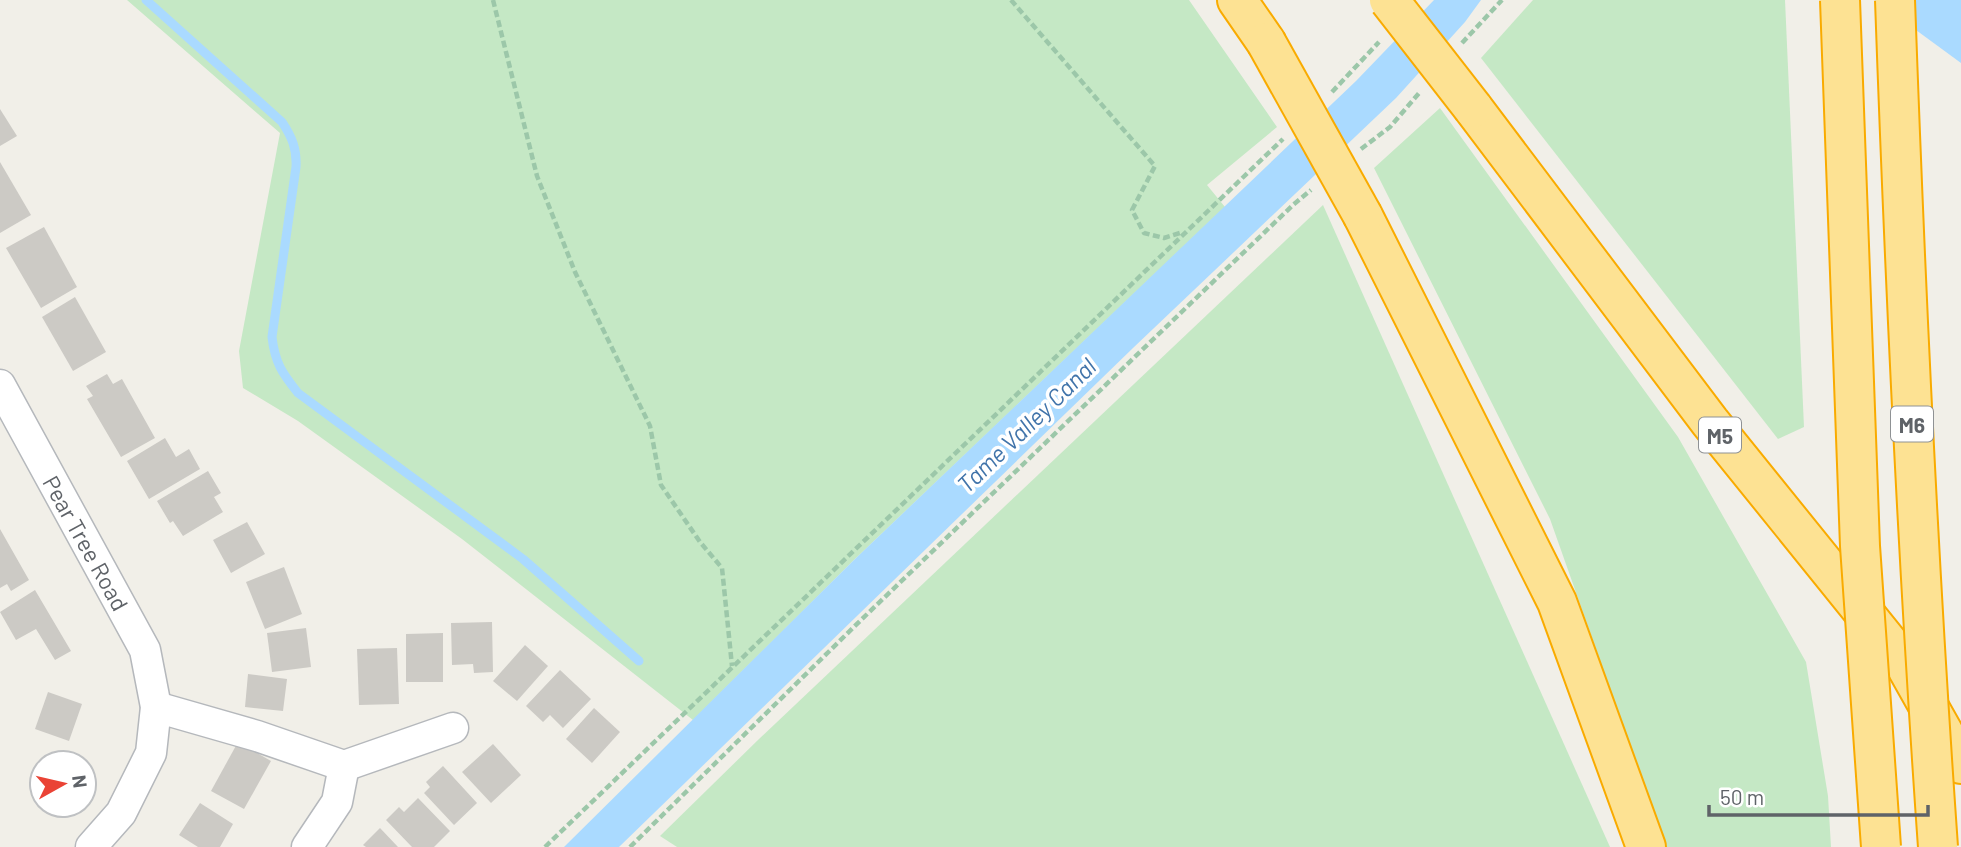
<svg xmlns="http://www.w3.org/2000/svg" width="1961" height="847" viewBox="0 0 1961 847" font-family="Barlow,sans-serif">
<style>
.green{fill:#c5e8c5}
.water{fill:#aadaff}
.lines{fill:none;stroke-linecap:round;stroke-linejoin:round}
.stream{stroke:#aadaff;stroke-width:9}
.building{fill:#cccac5}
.minor-casing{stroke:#b5b8bc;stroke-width:33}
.highway-casing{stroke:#f9ab00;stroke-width:42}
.path{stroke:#9cc7a9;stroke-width:4.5;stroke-dasharray:7 3.5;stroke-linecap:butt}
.minor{stroke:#fff;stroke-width:30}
.highway{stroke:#fde293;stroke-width:38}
.highway-bridge-casing{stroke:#f9ab00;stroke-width:42;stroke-linecap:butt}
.highway-bridge{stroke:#fde293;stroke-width:38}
.labels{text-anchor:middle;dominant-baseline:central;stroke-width:7;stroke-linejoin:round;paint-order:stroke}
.shield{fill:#fff;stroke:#8f9295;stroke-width:2}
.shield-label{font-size:21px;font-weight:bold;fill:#5f6368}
.street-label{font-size:23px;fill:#5f6368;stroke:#fff}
.water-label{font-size:24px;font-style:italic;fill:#4174aa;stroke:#fff}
</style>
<rect width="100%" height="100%" fill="#f1efe8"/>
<g class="green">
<polygon points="127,0 1189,0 1277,127 1207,185 1225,207 855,559 693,720 462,539 298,421 243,388 239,351 280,133"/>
<polygon points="1533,0 1785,0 1804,427 1778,439 1481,58"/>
<polygon points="1440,108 1678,437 1806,662 1828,796 1831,847 1666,847 1550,519 1374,168"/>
<polygon points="1323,205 1610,847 677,847 660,836 759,739"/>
</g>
<g class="water">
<polygon points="1434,0 1481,0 1465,22 1396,98 1133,348 619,847 564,847 855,559 1356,81"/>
<polygon points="1875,0 1961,0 1961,63"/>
</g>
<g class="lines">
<path class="stream" d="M 146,0 L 282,122 C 292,137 297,149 296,167 L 272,337 C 275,363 282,373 298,393 L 523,559 L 639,661"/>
</g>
<g class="building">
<polygon points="0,109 17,136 0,146"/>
<polygon points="0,162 31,215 0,233"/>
<polygon points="44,227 77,287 41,308 6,248"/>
<polygon points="75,297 106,352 73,371 42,317"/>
<polygon points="107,374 113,384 122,379 155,438 121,457 87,399 93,396 86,386"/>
<polygon points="165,438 176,457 189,449 200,469 149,499 127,461"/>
<polygon points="208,471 221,493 214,497 223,512 183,536 173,521 170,523 157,501"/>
<polygon points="247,522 265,554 231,573 213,540"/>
<polygon points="0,529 29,580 11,591 7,584 0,588"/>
<polygon points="284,567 302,614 265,629 246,582"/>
<polygon points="35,590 71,651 55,660 36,629 16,640 0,612"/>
<polygon points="492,622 493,672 474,673 473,664 452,665 451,623"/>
<polygon points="306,628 311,667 272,672 267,633"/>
<polygon points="443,633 443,682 406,682 406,634"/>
<polygon points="525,645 548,666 517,701 493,681"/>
<polygon points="397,648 399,704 359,705 357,649"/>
<polygon points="560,670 591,699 563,728 550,715 543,722 526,706"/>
<polygon points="248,674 287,679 283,711 245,707"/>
<polygon points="48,692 82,704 69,741 35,729"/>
<polygon points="594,708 620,732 592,763 566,739"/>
<polygon points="238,742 271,761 244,809 211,791"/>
<polygon points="493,744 521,775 491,803 462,772"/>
<polygon points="443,766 477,803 454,825 424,793 430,787 426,782"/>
<polygon points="418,798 450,831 434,847 412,847 386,820 399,807 404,812"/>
<polygon points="200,803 233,824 220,847 198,847 179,835"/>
<polygon points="380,828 398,847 366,847 363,845"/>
</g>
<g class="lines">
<g class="minor-casing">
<g id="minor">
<polyline points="0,385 145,650 156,707 151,753 121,813 91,847"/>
<polyline points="156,707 257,736 344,766 453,728"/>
<polyline points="307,847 337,802 344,766"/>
</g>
</g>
<g class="highway-casing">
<g id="highway">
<polyline points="1237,0 1266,42"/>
<polyline points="1473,108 1710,422 1903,661 1961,764"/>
<polyline points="1363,216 1557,602 1646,847"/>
</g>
</g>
<g class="path">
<polyline points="493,0 537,176 575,272 650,426 661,485 700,542 722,568 732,666"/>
<polyline points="1011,0 1155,166 1132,210 1144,233 1164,238 1183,232"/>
<polyline points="1462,43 1502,0"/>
<polyline points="1332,92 1379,42"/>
<polyline points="1361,149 1390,127 1420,92"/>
<polyline points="545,847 1283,139"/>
<polyline points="630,847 862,619 1293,205 1311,190"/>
</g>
<use href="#minor" class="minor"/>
<use href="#highway" class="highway"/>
<g class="highway-bridge-casing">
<g id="highway-bridge">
<polyline points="1389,0 1473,108"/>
<polyline points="1840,0 1860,546 1881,847"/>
<path d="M 1895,0 C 1905,283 1918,565 1938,847"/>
<polyline points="1266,42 1363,216"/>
</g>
</g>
<use href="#highway-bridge" class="highway-bridge"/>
</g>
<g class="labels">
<g class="shield">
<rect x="1891" y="406.5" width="42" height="35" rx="5"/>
<rect x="1699" y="417.5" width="42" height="35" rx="5"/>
</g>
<g class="shield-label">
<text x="1912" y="424">M6</text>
<text x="1720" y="435">M5</text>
</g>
<g class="street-label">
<text transform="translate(86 543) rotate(61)">Pear Tree Road</text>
</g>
<g class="water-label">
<text transform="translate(1026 425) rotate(-44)">Tame Valley Canal</text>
</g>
</g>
<g transform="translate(63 784) rotate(82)"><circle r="33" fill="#ffffff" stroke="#bfc1c3" stroke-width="2"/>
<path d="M0-5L12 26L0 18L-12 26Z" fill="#ea4335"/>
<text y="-10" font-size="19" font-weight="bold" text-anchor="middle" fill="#5f6368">N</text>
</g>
<path d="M1709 805v10h219v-10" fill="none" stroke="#5f6368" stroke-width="3.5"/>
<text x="1720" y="805" font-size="21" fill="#5f6368" stroke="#ffffff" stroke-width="5" paint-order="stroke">50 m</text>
</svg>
